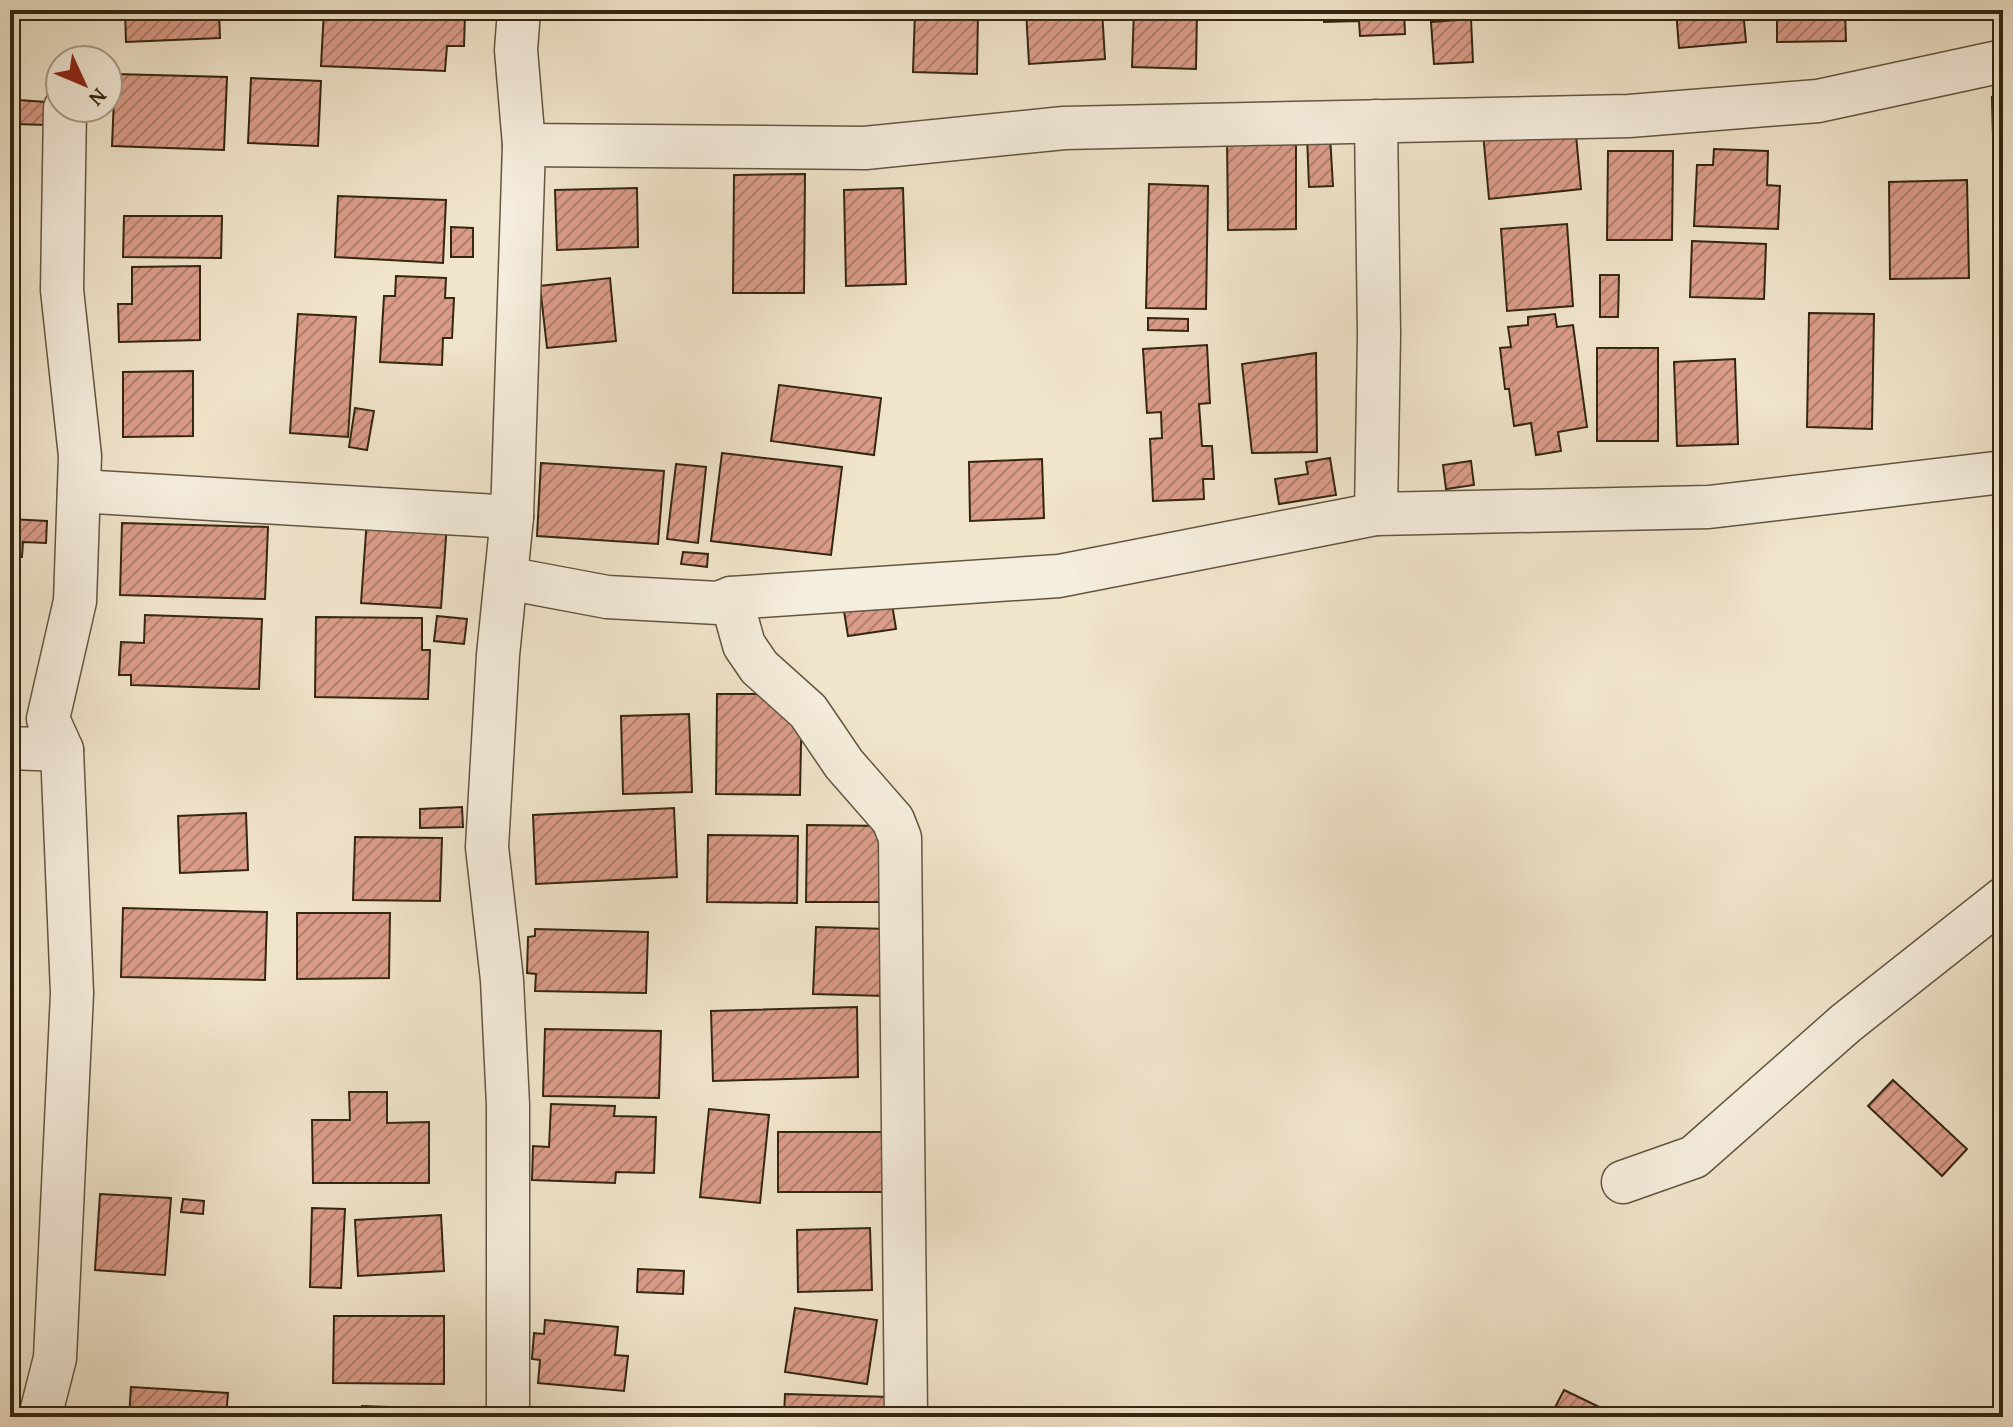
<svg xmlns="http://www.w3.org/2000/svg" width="2013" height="1427" viewBox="0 0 2013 1427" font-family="'Gentium Book Plus',serif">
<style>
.building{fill:url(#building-hatch);stroke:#342611;stroke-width:2}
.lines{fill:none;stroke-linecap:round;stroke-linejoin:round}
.street-casing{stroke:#635640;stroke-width:45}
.street{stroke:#f5eddd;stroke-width:42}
</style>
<defs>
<pattern id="building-hatch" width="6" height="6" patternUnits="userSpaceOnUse" patternTransform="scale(2)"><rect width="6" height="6" fill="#db9c89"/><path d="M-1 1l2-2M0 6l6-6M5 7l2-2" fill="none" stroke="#b27f6f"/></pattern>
</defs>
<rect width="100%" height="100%" fill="#f0e4cb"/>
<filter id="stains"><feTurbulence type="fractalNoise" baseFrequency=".0025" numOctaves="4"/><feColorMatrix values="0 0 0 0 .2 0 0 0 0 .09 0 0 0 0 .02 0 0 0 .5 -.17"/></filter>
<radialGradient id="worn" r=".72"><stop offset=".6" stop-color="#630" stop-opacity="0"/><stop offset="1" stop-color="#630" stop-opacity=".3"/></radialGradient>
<g class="building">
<polygon points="125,10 219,10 220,38 126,42"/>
<polygon points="324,10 445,10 445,13 465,14 464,46 447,46 445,71 321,66"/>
<polygon points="915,10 978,10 977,74 913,72"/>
<polygon points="1026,10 1102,10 1105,59 1029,64"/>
<polygon points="1134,10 1197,10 1196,69 1132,67"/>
<polygon points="1324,10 1404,10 1405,34 1360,36 1359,21 1324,22"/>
<polygon points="1676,10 1743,10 1746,42 1679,48"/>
<polygon points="1777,10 1845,10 1846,41 1777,42"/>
<polygon points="1471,19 1473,62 1434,64 1431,22"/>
<polygon points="10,55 13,55 11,110 10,110"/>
<polygon points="115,74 227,77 224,150 112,146"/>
<polygon points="251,78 321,81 318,146 248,143"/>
<polygon points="1992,97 2003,97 2003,176 1994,177"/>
<polygon points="18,100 46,102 45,125 16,124"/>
<polygon points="1575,124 1581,189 1489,199 1483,133"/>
<polygon points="1296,135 1296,229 1228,230 1227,136"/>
<polygon points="1307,136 1330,136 1333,186 1309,187"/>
<polygon points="1714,149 1768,151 1767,185 1780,186 1778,229 1694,226 1697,165 1713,165"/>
<polygon points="1608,151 1673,151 1672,240 1607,240"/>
<polygon points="805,174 804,293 733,293 734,175"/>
<polygon points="1967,180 1969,278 1890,279 1889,182"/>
<polygon points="1149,184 1208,186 1206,309 1146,308"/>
<polygon points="637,188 638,247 557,250 555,190"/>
<polygon points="903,188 906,284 846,286 844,190"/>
<polygon points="338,196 446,200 443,263 335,257"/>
<polygon points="124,216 222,216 221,258 123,257"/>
<polygon points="1567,224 1573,306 1507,311 1501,229"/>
<polygon points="451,227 473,228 473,257 451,257"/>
<polygon points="1692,241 1766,244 1764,299 1690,297"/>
<polygon points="200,266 200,340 119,342 118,304 132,304 132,267"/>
<polygon points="1600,275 1619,275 1618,317 1600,317"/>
<polygon points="396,276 446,278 445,298 454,298 452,338 443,338 442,365 380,362 384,296 395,296"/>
<polygon points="610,278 616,341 547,348 540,286"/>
<polygon points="1809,313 1874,314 1872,429 1807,427"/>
<polygon points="298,314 356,317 348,437 290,433"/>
<polygon points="1555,314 1557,327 1573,325 1587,427 1558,432 1561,451 1536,455 1531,423 1514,426 1509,389 1505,389 1500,348 1511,347 1508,327 1528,325 1528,317"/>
<polygon points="1148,318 1188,319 1188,331 1148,330"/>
<polygon points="1207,345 1210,403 1199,404 1202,446 1212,446 1214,479 1203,479 1204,499 1153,501 1150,439 1162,438 1161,412 1147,413 1143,349"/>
<rect x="1597" y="348" width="61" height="93"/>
<polygon points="1316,353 1317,452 1252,453 1242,364"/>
<polygon points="1735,359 1738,444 1677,446 1674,362"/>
<polygon points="193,371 193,436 123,437 123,372"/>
<polygon points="779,385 881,398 874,455 771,441"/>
<polygon points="355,408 374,411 367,450 349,447"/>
<polygon points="722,453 842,467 831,555 711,541"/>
<polygon points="1330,458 1336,495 1279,504 1275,479 1308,474 1306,462"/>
<polygon points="1042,459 1044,518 970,521 969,462"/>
<polygon points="1471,461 1474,485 1446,489 1443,465"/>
<polygon points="541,463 664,471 658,544 537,536"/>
<polygon points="676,464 706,467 698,543 667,539"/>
<polygon points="367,518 447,523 441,608 361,603"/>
<polygon points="10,519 47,521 46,543 23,542 22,557 10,556"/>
<polygon points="122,523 268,527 265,599 120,595"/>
<polygon points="683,552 708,554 707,567 681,564"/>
<polygon points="892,604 896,629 848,636 844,611"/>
<polygon points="145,615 262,619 259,689 131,685 131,675 119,675 121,642 144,643"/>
<polygon points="437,616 467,619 464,644 434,641"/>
<polygon points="316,617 422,618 422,650 430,650 428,699 315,697"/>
<polygon points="717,694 802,694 800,795 716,794"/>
<polygon points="689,714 692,792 623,794 621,716"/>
<polygon points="462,807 463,827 420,828 420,809"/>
<polygon points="674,808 677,877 536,884 533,815"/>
<polygon points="246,813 248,870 180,873 178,816"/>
<polygon points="807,825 886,826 885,902 806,902"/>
<polygon points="708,835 798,836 797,903 707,902"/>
<polygon points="355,837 442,838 440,901 353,900"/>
<polygon points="123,908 267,912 265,980 121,977"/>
<polygon points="297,913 390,913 389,978 297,979"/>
<polygon points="816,927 888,929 886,996 813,994"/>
<polygon points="535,929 648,932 646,993 535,991 536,974 527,973 528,937 535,936"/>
<polygon points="857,1007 858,1077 713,1081 711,1011"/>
<polygon points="545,1029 661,1031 659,1098 543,1096"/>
<polygon points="1893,1080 1967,1149 1942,1176 1868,1106"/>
<polygon points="349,1092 387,1092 387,1123 429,1122 429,1183 313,1183 312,1120 350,1120"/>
<polygon points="551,1104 615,1106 614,1116 656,1117 654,1173 616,1172 615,1183 532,1180 533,1146 549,1147"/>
<polygon points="709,1109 769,1115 760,1203 700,1197"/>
<rect x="778" y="1132" width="110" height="60"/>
<polygon points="100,1194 171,1198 165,1275 95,1270"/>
<polygon points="183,1199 204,1201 203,1214 181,1212"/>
<polygon points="312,1208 345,1209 341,1288 310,1287"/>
<polygon points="441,1215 444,1271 358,1276 355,1220"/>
<polygon points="870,1228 872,1290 798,1292 797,1230"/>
<polygon points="638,1269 684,1271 683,1294 637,1292"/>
<polygon points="795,1308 877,1320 867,1384 785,1372"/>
<polygon points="334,1316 444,1316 444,1384 333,1383"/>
<polygon points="545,1320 618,1327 615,1355 628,1356 624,1391 538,1383 540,1360 532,1359 534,1333 544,1334"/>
<polygon points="131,1387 228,1393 226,1417 129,1417"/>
<polygon points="1564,1390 1620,1417 1550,1417"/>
<polygon points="785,1394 891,1397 890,1417 784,1417"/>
<polygon points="362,1406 443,1409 442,1417 361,1417"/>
</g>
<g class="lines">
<g class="street-casing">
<g id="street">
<polyline points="1376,121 1379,334 1376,514"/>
<polyline points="524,145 865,148 1064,128 1629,116 1818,101 2003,61"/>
<polyline points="79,491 512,517"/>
<polyline points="506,578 607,597 718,603 731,598 1059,576 1376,514 1709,507 2003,472"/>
<polyline points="731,598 744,645 759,667 808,711 844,764 893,820 900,838 906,1417"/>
<polyline points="10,748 62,750"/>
<polyline points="1623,1182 1694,1157 1846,1023 2003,899"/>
<polyline points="40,1417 55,1358 72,993 62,750 48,719 75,601 80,456 62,290 65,108"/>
<polyline points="508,1417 508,1105 502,980 487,847 498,655 512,517 524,145 516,50 519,10"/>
</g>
</g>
<use href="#street" class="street"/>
</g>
<rect width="2013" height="1427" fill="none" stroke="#f0e4cb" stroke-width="40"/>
<rect x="12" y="12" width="1989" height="1403" fill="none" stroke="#342611" stroke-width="4"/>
<rect x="20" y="20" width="1973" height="1387" fill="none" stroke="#342611" stroke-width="2"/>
<g transform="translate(84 84) rotate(134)"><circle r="38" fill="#f5eddd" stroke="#a89d8b" stroke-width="2"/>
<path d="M0-6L14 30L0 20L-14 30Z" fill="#8f2418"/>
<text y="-12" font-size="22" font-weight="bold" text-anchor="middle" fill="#342611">N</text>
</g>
<rect width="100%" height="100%" filter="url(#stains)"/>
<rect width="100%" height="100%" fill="url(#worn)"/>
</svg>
